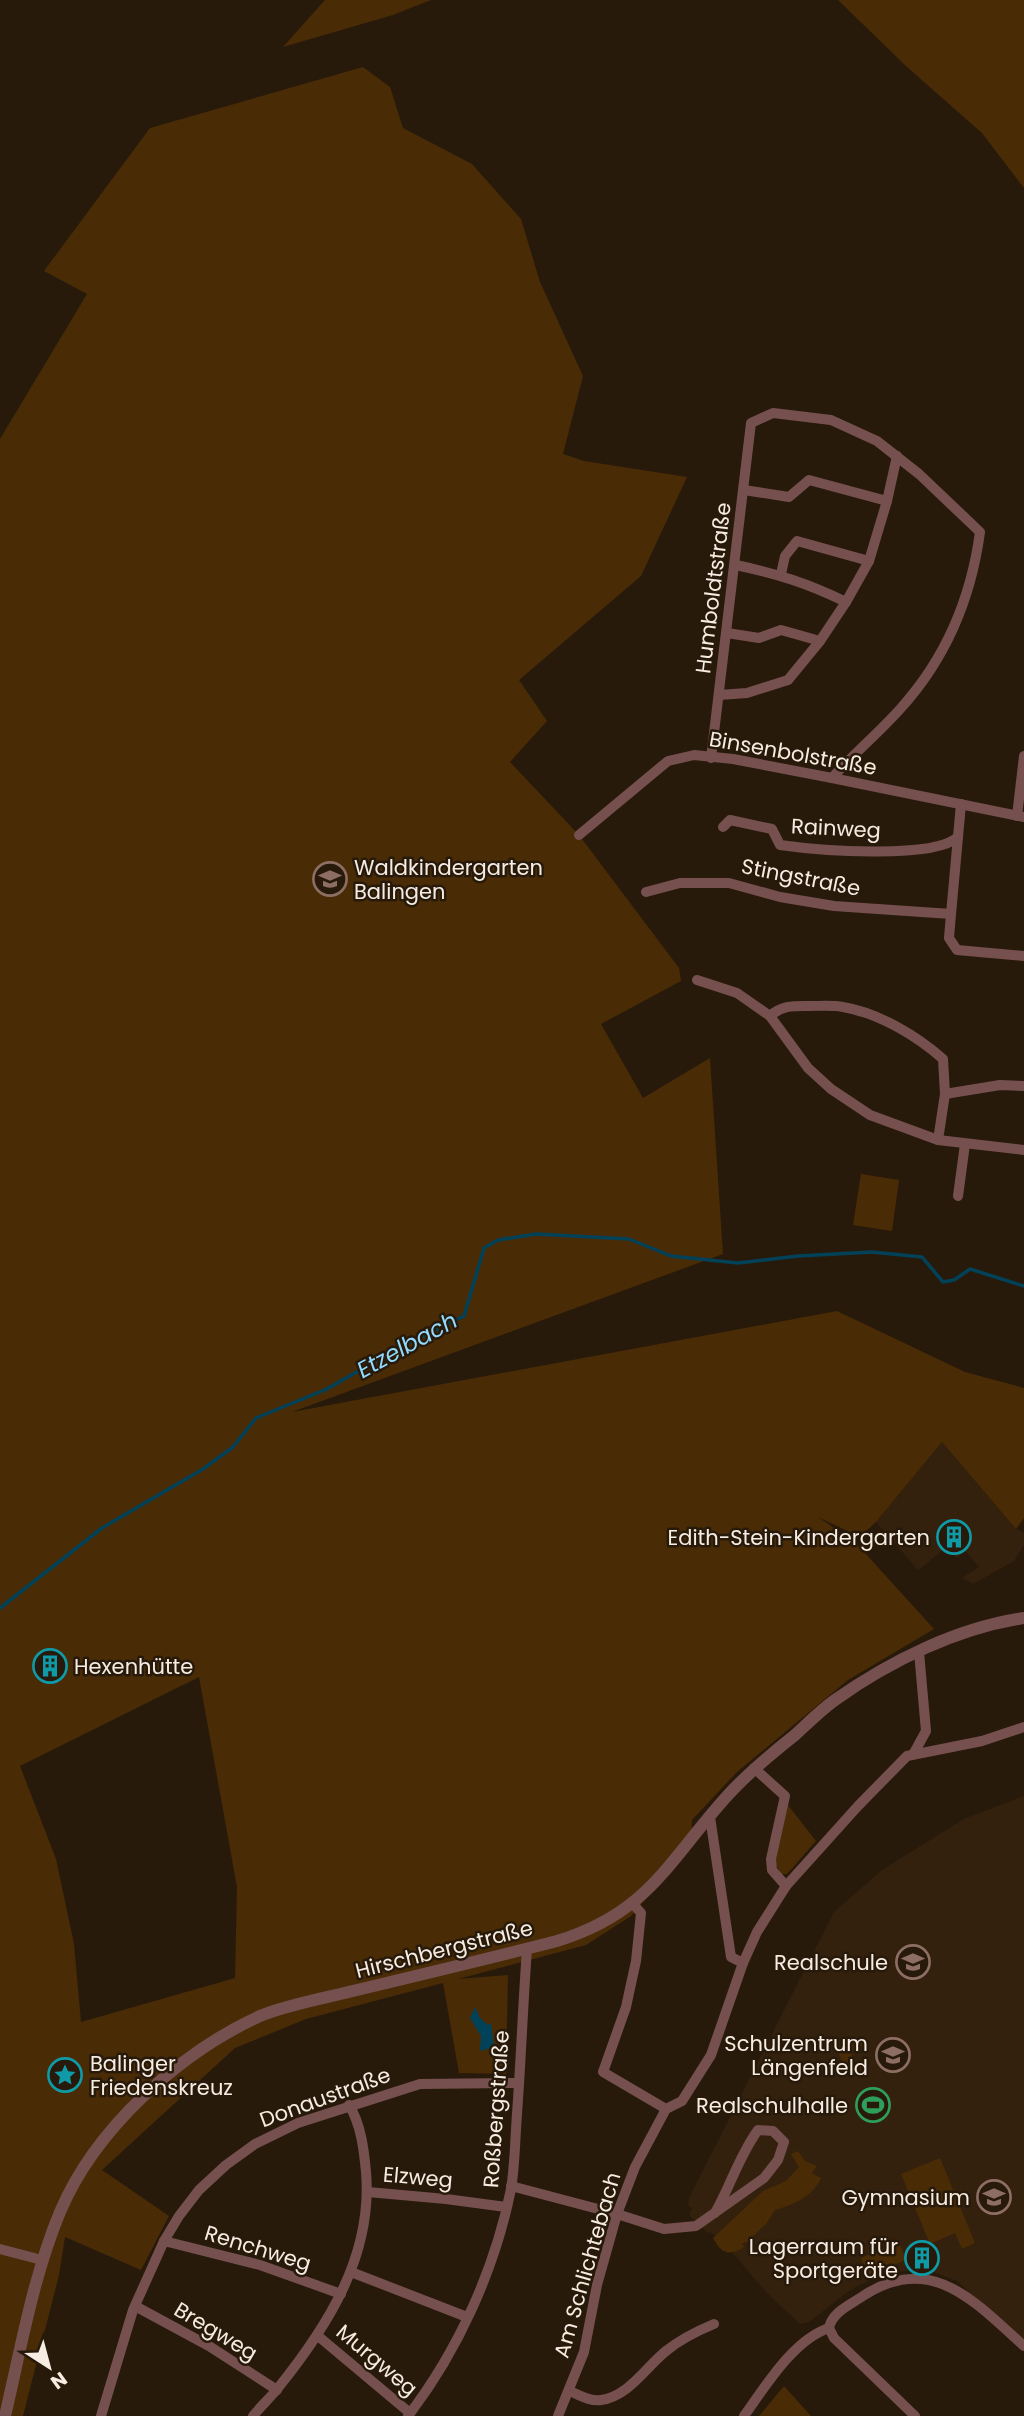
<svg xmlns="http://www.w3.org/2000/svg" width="1024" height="2416" viewBox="0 0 1024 2416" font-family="Poppins,sans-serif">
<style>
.built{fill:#34210d}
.green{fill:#492b06;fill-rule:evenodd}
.water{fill:#024259}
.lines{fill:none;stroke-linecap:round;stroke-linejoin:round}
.stream{stroke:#024259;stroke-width:3.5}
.minor{stroke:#76504f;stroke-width:10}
.tertiary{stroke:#76504f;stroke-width:12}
.labels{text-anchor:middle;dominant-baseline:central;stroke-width:5;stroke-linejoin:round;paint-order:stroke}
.street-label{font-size:21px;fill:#f6ece2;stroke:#281a0b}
.poi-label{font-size:21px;fill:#f6ece2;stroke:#281a0b;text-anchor:end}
.water-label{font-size:23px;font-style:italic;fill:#92dbfe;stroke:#281a0b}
</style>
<rect width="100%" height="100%" fill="#281a0b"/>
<g class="built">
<polygon points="942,1442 1016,1529 1024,1533 1024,1545 1014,1561 973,1584 962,1578 979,1567 965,1551 957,1558 947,1547 918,1570 876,1522"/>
<polygon points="1024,1796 1024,2343 957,2281 933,2272 911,2270 880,2275 850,2290 809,2322 800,2324 765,2291 722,2240 712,2233 707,2232 693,2219 689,2214 692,2208 688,2206 689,2198 834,1912 882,1870 964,1819"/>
</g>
<g class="green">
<polygon points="325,0 431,0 393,15 283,47"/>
<polygon points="838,0 1024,0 1024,188 982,133 907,67"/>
<path d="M 363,67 L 390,87 L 403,128 L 472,164 L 521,219 L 540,282 L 583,376 L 563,454 L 584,461 L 687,477 L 641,576 L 519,680 L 547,721 L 510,762 L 579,835 L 679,968 L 681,981 L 601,1024 L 643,1098 L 710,1058 L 723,1254 L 292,1412 L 837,1311 L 965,1372 L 1024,1388 L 1024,1518 L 1016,1529 L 942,1442 L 876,1522 L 860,1537 L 818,1517 L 855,1542 L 934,1629 L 848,1680 L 737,1772 L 692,1820 L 691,1847 L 631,1916 L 586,1945 L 458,1979 L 508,1975 L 506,2074 L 459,2073 L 443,1983 L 306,2019 L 235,2048 L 102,2170 L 169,2216 L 141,2270 L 65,2237 L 59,2275 L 23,2416 L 0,2416 L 0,439 L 87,294 L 44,271 L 150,128 ZM 199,1677 L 237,1887 L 235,1978 L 81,2022 L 74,1944 L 56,1859 L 20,1766 Z"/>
<polygon points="861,1174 899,1180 892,1231 853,1225"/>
<polygon points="787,1804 816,1841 787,1874 781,1874 774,1860"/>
<polygon points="860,2039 863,2046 850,2051 856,2065 832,2075 830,2070 843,2064 837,2049"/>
<path d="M 798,2151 L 805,2161 L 817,2166 L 812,2173 L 821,2178 C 812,2197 795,2204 775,2210 L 766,2224 L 752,2237 L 752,2241 L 742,2243 L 744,2247 C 729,2257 721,2253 713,2238 L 763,2191 L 786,2181 L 799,2167 L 791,2154 Z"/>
<polygon points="940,2158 975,2243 962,2249 955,2233 930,2244 901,2174"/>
<polygon points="899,2242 906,2260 867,2276 861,2258"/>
<polygon points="784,2386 811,2416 759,2416"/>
</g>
<polygon class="water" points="475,2007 480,2018 488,2025 491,2023 494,2047 480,2051 481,2036 470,2018"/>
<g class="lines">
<polyline class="stream" points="0,1608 102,1528 203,1469 233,1447 256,1418 327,1389 398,1348 464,1316 484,1248 498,1240 536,1234 629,1239 671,1256 738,1263 798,1256 872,1252 922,1257 943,1282 954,1280 970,1269 1024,1286"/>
<g class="minor">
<polyline points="744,490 789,497 809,480 887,501"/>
<path d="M 736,565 C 778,574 807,583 846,602"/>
<polyline points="781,574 785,556 797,541 869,561"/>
<polyline points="727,633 759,638 781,630 820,641"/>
<polyline points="719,695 747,693 788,680 820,641 846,602 869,561 887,501 897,456"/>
<path d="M 711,758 L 751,423 L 773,413 L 831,420 L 877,441 L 919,474 L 980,532 C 971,599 946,658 901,708 C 879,733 854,753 832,778"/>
<polyline points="1017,816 1024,756"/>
<path d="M 723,827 L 730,820 L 772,829 L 780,845 C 815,850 933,860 958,837"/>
<polyline points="579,835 668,761 694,755 733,759 832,778 1024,817"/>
<polyline points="646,892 680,883 729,883 780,897 834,906 951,914 949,938 957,950 1024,956"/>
<polyline points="951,914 961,804"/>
<polyline points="697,980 737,993 770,1016"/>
<path d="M 1024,1086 L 1000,1085 L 945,1094 L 943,1059 C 917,1036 879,1013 843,1007 C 833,1005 821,1006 810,1006 C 794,1006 782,1005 770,1016 L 808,1068 L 831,1089 L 870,1115 L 938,1140 L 1024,1150"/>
<polyline points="938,1140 945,1094"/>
<polyline points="958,1196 965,1144"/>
<polyline points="914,1753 926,1731 919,1652"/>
<polyline points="754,1768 785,1796 771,1859 772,1870 786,1886"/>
<polyline points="710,1817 731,1957 743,1963"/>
<polyline points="633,1904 641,1913 636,1961 626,2007 603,2072 666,2109"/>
<path d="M 511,2186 L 617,2214 L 664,2229 L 696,2226 L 764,2178 L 778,2160 L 784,2142 L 773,2131 L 758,2130 C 739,2156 731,2185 715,2213"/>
<polyline points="368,2192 446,2199 506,2207"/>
<polyline points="164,2241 260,2265 341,2294"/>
<polyline points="0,2249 42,2260"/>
<polyline points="351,2272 467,2317"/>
<polyline points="135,2306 209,2346 277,2390"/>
<path d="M 829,2328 C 832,2312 850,2305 863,2296 C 931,2251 975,2302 1024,2346"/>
<polyline points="829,2328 834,2338 915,2416"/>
<polyline points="318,2336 410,2413"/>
<path d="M 570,2391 C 579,2395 591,2402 601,2400 C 629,2396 646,2367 666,2351 C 681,2339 697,2331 714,2324"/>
<polyline points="101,2416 133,2310 164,2241 179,2216 199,2190 226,2165 255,2144 298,2123 420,2084 519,2083"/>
<path d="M 253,2416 C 261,2406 270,2398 278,2388 C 328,2326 373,2255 366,2172 C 364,2150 361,2124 349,2105"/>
<path d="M 408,2416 C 458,2351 495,2269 511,2189 C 515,2165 515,2139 517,2114 C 521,2059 523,2004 527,1949"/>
<polyline points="558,2416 584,2352 597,2285 617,2214 635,2167 666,2109 682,2101 711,2055 743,1963 757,1932 786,1886 858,1806 907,1756 982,1741 1024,1727"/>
<path d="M 744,2416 C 765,2387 793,2340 829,2328"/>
</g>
<path class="tertiary" d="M 5,2416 C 21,2348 33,2277 60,2212 C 95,2129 179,2053 260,2016 C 285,2005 329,1997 357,1990 C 424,1974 491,1958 557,1941 C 649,1913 668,1861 728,1795 C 748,1773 771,1754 795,1735 C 808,1723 821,1710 835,1700 C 890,1661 957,1628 1024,1618"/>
</g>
<defs>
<g id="school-ring" transform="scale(1.75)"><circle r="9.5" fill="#281a0b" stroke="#8d6e63" stroke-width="1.5"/><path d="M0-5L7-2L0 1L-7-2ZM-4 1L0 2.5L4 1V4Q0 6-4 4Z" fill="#8d6e63"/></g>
<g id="building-ring" transform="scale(1.75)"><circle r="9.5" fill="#281a0b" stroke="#0f9aa8" stroke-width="1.5"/><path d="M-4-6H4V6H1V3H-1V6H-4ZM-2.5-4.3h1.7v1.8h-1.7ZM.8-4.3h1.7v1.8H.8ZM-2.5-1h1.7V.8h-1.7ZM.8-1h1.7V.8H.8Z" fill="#0f9aa8"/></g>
<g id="sight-ring" transform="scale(1.75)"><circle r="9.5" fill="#281a0b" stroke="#0f9aa8" stroke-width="1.5"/><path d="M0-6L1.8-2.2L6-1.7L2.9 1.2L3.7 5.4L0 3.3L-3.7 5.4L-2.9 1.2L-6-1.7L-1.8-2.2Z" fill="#0f9aa8"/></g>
<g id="stadium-ring" transform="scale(1.75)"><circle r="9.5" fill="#281a0b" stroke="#2e9e5b" stroke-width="1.5"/><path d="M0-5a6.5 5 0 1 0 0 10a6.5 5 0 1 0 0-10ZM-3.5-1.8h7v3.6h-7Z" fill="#2e9e5b"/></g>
</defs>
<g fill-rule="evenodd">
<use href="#school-ring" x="330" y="879"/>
<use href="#building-ring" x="954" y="1537"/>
<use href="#building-ring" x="50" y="1666"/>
<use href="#school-ring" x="913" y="1962"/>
<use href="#school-ring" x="893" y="2055"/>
<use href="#sight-ring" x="65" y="2075"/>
<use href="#stadium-ring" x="873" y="2105"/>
<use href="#school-ring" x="994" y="2197"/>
<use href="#building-ring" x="922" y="2258"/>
</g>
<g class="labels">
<g class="street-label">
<text transform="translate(713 588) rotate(-83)">Humboldtstraße</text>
<text transform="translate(793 753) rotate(10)">Binsenbolstraße</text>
<text transform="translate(836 828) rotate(3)">Rainweg</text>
<text transform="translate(801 877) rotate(11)">Stingstraße</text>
<text transform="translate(444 1949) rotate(-14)">Hirschbergstraße</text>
<text transform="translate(325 2097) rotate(-20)">Donaustraße</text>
<text transform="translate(496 2109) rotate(-86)">Roßbergstraße</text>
<text transform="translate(418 2177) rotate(5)">Elzweg</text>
<text transform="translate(258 2248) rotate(17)">Renchweg</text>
<text transform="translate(587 2265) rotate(-74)">Am Schlichtebach</text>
<text transform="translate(216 2331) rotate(31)">Bregweg</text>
<text transform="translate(377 2360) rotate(40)">Murgweg</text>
</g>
<g class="poi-label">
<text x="354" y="867" text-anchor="start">Waldkindergarten<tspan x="354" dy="24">Balingen</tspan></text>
<text x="930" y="1537">Edith-Stein-Kindergarten</text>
<text x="74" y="1666" text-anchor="start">Hexenhütte</text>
<text x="888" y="1962">Realschule</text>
<text x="868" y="2043">Schulzentrum<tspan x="868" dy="24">Längenfeld</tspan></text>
<text x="90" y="2063" text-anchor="start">Balinger<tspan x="90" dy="24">Friedenskreuz</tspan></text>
<text x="848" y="2105">Realschulhalle</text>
<text x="970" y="2197">Gymnasium</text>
<text x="898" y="2246">Lagerraum für<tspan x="898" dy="24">Sportgeräte</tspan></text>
</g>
<g class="water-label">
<text transform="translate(407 1345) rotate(-29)">Etzelbach</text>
</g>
</g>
<g transform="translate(49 2367) rotate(144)" stroke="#281a0b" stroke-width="5" paint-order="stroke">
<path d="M0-5L12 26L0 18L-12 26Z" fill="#f6ece2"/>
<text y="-10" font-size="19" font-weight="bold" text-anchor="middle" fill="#f6ece2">N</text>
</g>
</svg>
